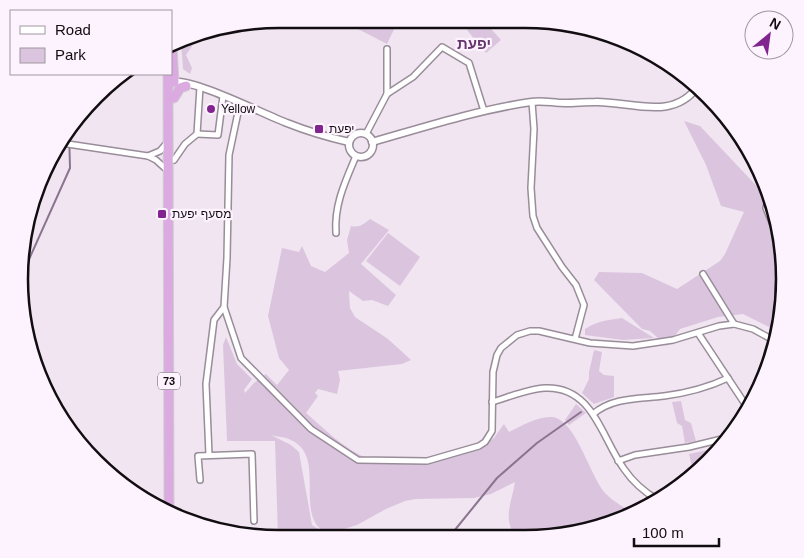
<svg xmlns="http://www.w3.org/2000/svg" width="804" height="558" viewBox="0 0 804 558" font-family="Helvetica,'Noto Sans Hebrew',sans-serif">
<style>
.green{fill:#dbc5de}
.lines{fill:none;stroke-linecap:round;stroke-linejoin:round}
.stream{stroke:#8b748e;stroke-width:2}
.minor-casing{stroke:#988d99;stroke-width:8}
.tertiary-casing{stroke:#988d99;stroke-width:9}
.trunk-casing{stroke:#cfcfcf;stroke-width:11}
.minor{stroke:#fff;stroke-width:5}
.tertiary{stroke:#fff;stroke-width:6}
.trunk{stroke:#daaae0;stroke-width:9}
.poi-dot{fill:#82248f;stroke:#fdf3fe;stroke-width:2}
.labels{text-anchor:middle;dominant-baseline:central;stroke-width:4.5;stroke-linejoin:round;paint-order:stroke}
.shield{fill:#fdf3fe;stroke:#585258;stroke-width:1}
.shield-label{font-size:11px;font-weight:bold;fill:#110d11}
.poi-label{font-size:12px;fill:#110d11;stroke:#fdf3fe;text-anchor:start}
.quarter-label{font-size:15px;font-weight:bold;fill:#66376c;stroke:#fdf3fe}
.rim{fill:none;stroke:#110d11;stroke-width:2.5}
</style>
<rect width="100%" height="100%" fill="#f1e5f2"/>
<g class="green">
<polygon points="352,20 398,21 387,44 358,29"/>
<polygon points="476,22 485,22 501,40 486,53 467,30"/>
<polygon points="193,36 192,46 186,55 192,68 190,74 183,69 181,41"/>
<polygon points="684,121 700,126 769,199 785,279 775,330 743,314 718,317 680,329 667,346 650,331 642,329 594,280 599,272 642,273 677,289 720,261 725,254 744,212 721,206 706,165"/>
<path d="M 370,219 L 389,230 L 361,264 L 396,295 L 388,306 L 372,300 L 363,301 L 349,291 L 350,308 L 355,317 L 388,339 L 411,360 L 402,364 L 338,371 L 340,380 L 337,394 L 318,389 L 315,393 L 318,396 L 306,413 C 325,429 345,450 369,459 C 404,471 452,452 487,443 L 494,438 L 504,424 L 509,432 C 521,426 538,416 552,417 C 576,419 590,477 606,494 C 614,502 625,508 634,514 L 575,534 L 514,535 C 503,515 512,502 515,482 L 491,494 L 474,498 L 416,499 L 405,501 L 386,509 L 357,525 L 328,534 C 325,531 318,528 316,524 C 301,500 322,457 293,441 C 287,437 278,437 271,435 L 291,445 L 299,452 L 312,525 L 329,536 L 323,539 L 278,539 L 275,441 L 227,441 L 223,345 L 226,337 L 237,364 L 252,379 L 244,390 L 245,393 L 254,383 L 266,374 L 277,385 L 289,370 L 279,358 L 268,316 L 282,248 L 299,252 L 302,246 L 311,266 L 325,272 L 349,253 L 347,240 L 351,226 C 359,228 364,224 370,219 Z"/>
<polygon points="388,233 420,257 400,286 366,261"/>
<path d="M 622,318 L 654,338 L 623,340 L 585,335 L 585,329 C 597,321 608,320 622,318 Z"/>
<polygon points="594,350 602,352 599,371 604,375 614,376 614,397 594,404 582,393 589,379 589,372"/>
<polygon points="681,401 685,420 691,423 696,441 685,443 682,426 677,423 672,402"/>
<polygon points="576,404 586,413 569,425 565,420"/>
<polygon points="717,448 718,450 709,463 683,482 680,480 693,471 689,454"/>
</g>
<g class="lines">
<g class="stream">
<polyline points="702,90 729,125"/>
<polyline points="22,275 70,168 69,130"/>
<polyline points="450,536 497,478 537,443 581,412"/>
</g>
<g class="minor-casing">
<g id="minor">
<polyline points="387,94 413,77 442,47 469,63 484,111"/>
<polyline points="532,102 534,129 531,188 533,216 537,228 562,267 576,285 584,305 575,339"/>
<polyline points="240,103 229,155 227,258 224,307 241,358 311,429 358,460 427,461 479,446 485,442 492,431 493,372 497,355 501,348 517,335 530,331 539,331 590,343 633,346 673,340 719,326 734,324"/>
<polyline points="197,134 218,135 223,96"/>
<polyline points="366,134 387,94 387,49"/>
<polyline points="61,143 148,156 160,151 167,143"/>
<polyline points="148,156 156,160 167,170"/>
<polyline points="174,160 185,144 197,134 200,87"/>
<polyline points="769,196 766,208 776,232"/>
<path d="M 336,233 C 334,205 345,182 356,156"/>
<polyline points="703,274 734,324 753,329 773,340"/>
<polyline points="698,333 747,407"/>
<path d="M 492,402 C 509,397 528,389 545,388 C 593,386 601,437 624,469 C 633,482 644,492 658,500"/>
<path d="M 593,414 C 613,397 639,399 664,396 C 687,393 707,388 728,378"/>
<polyline points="209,455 206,384 214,320 224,307"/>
<polyline points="618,461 635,455 689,447 726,438"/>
<polyline points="200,480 198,456 252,454 254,521"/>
</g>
</g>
<g class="tertiary-casing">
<g id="tertiary">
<path d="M 172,82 C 193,78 263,114 287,123 C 307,131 327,137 349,142"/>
<circle cx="361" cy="145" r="12"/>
<path d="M 372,142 C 425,127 477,110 531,102 C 542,100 553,103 565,103 C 575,103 585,102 595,102 C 630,101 673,122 698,86"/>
</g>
</g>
<g class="trunk-casing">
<g id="trunk">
<polyline points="172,46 174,82"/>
<polyline points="168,74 169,513"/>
<polyline points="174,98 180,88 186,86"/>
</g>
</g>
<use href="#minor" class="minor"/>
<use href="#tertiary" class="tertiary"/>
<use href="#trunk" class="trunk"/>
</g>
<g class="poi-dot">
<circle cx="211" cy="109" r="5"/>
<rect x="314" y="124" width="10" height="10" rx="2.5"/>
<rect x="157" y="209" width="10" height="10" rx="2.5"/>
</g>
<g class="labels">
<rect class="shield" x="158" y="372.5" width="22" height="17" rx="4"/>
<g class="shield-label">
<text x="169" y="381">73</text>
</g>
<g class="poi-label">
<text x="221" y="109">Yellow</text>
<text x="329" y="129">יפעת</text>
<text x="172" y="214">מסעף יפעת</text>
</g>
<g class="quarter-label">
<text x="474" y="43">יפעת</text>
</g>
</g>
<path d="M0 0H804V558H0ZM279 28H525A251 251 0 0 1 776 279V279A251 251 0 0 1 525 530H279A251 251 0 0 1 28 279V279A251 251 0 0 1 279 28Z" fill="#fdf3fe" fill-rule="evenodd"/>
<path class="rim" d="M279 28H525A251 251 0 0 1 776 279V279A251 251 0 0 1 525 530H279A251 251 0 0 1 28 279V279A251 251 0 0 1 279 28Z"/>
<rect x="10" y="10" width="162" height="65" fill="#fdf3fe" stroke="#9f979f"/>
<rect x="20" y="26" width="25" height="8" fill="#ffffff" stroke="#9f979f"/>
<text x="55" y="35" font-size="15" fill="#110d11">Road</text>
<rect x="20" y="48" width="25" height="15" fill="#dbc5de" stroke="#9f979f"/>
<text x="55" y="60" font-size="15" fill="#110d11">Park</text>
<g transform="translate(769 35) rotate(29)"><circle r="24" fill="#fdf3fe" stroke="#9f979f"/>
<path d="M0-4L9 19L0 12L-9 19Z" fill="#82248f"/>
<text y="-8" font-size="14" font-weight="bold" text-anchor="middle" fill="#110d11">N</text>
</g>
<path d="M634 538v8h85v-8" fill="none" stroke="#110d11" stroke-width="2.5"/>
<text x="642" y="538" font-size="15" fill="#110d11" stroke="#fdf3fe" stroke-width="4" paint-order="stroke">100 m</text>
</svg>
